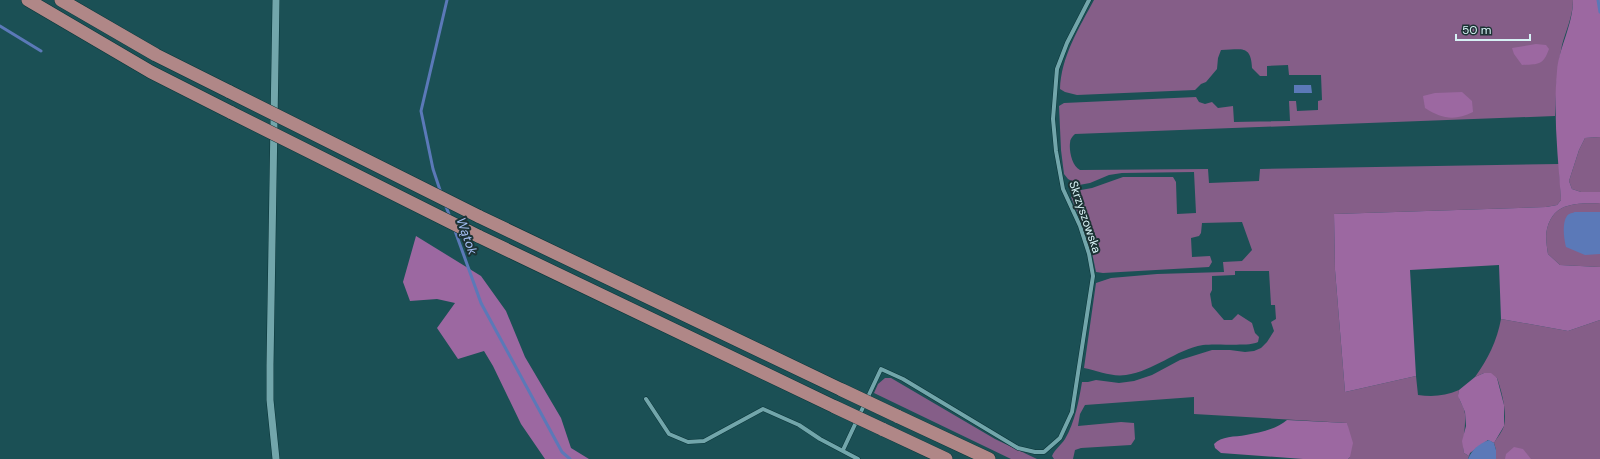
<svg xmlns="http://www.w3.org/2000/svg" width="1600" height="459" viewBox="0 0 1600 459" font-family="'DM Sans',sans-serif">
<style>
.green{fill:#855e88}
.forest{fill:#9c68a1}
.water{fill:#5b79b8}
.lines{fill:none;stroke-linecap:round;stroke-linejoin:round}
.stream{stroke:#5b79b8;stroke-width:3}
.minor-casing{stroke:#0a3438;stroke-width:5}
.tertiary-casing{stroke:#0a3438;stroke-width:8}
.primary-casing{stroke:#0a3438;stroke-width:14}
.minor{stroke:#72a6ab;stroke-width:4}
.tertiary{stroke:#72a6ab;stroke-width:7}
.primary{stroke:#b08787;stroke-width:13}
.primary-bridge-casing{stroke:#0a3438;stroke-width:14;stroke-linecap:butt}
.primary-bridge{stroke:#b08787;stroke-width:13}
.labels{text-anchor:middle;dominant-baseline:central;stroke-width:4;stroke-linejoin:round;paint-order:stroke}
.street-label{font-size:12px;fill:#d7f2f5;stroke:#1c3234}
.water-label{font-size:13px;font-style:italic;fill:#a4bef3;stroke:#1c3234}
</style>
<rect width="100%" height="100%" fill="#1b5055"/>
<g class="green">
<path d="M 1094,0 L 1573,0 C 1573,16 1566,30 1562,45 C 1557,69 1556,92 1555,116 L 1075,134 C 1072,137 1070,139 1070,143 C 1069,151 1072,166 1080,170 L 1208,169 L 1209,183 L 1259,181 L 1260,169 L 1559,164 L 1561,200 L 1557,205 L 1546,207 L 1334,214 L 1335,270 L 1345,392 L 1416,376 L 1418,395 C 1433,397 1445,396 1459,390 C 1457,401 1464,404 1465,414 C 1466,428 1462,440 1464,453 L 1469,456 L 1468,459 L 1348,459 L 1350,457 L 1347,423 L 1194,414 L 1194,397 L 1085,405 L 1080,414 L 1078,426 L 1121,422 L 1134,423 L 1135,439 L 1131,445 L 1081,448 L 1075,450 L 1073,459 L 1054,459 L 1052,456 C 1055,449 1061,445 1065,439 C 1075,422 1079,400 1082,382 L 1088,382 L 1096,380 L 1119,383 L 1134,381 L 1152,375 L 1180,360 L 1212,350 L 1230,350 L 1245,352 L 1254,351 L 1261,348 L 1267,342 L 1274,331 L 1271,322 L 1276,319 L 1275,305 L 1271,305 L 1269,271 L 1235,271 L 1235,275 L 1212,276 L 1212,290 L 1210,294 L 1212,306 L 1224,320 L 1232,320 L 1238,314 L 1252,323 L 1255,333 L 1259,337 L 1258,342 C 1249,347 1217,343 1203,345 C 1175,350 1154,371 1126,375 C 1111,377 1099,371 1084,368 L 1096,283 L 1111,278 L 1157,274 L 1224,272 L 1223,262 L 1242,261 L 1252,250 L 1242,222 L 1202,223 L 1201,233 L 1199,236 L 1191,238 L 1192,257 L 1210,256 L 1212,262 L 1209,267 L 1103,273 L 1096,272 L 1090,243 L 1071,197 L 1081,190 L 1092,188 L 1123,177 L 1173,177 L 1176,182 L 1177,214 L 1196,213 L 1194,172 L 1122,173 L 1109,175 L 1090,183 L 1079,185 L 1068,179 L 1064,174 L 1061,150 L 1059,106 L 1064,103 L 1196,97 L 1199,102 L 1205,104 L 1212,102 L 1218,108 L 1233,106 L 1234,122 L 1290,121 L 1289,101 L 1296,101 L 1297,111 L 1318,110 L 1318,101 L 1322,100 L 1321,75 L 1289,75 L 1288,65 L 1267,66 L 1267,76 L 1260,76 L 1252,68 C 1251,44 1241,50 1221,50 L 1218,58 L 1217,69 L 1206,82 L 1201,84 L 1195,90 L 1077,95 L 1065,92 L 1060,89 C 1061,57 1079,28 1094,0 Z"/>
<polygon points="1600,137 1600,192 1581,192 1572,189 1569,181 1579,150 1585,138"/>
<path d="M 1600,203 L 1600,267 L 1560,265 L 1548,254 C 1547,247 1545,236 1547,229 C 1554,201 1577,204 1600,203 Z"/>
<path d="M 1501,319 L 1568,331 L 1600,320 L 1600,459 L 1496,459 L 1496,450 L 1494,443 C 1497,438 1502,432 1504,426 C 1507,412 1502,392 1497,378 L 1484,373 L 1475,377 C 1488,359 1497,341 1501,319 Z"/>
<polygon points="885,378 891,378 995,439 1037,459 1011,459 874,393 878,384"/>
</g>
<g class="forest">
<path d="M 1573,0 L 1600,0 L 1600,137 L 1585,138 L 1579,150 L 1569,181 L 1572,189 L 1581,192 L 1600,192 L 1600,203 C 1577,204 1554,201 1547,229 C 1545,236 1547,247 1548,254 L 1560,265 L 1600,267 L 1600,320 L 1568,331 L 1501,319 L 1499,265 L 1410,270 L 1416,376 L 1345,392 L 1335,270 L 1334,214 L 1546,207 L 1557,205 L 1561,200 C 1558,157 1553,114 1557,71 C 1559,47 1573,25 1573,0 Z"/>
<path d="M 1536,44 L 1546,45 L 1549,49 C 1543,66 1538,64 1522,65 L 1514,54 L 1512,48 Z"/>
<path d="M 1462,92 L 1472,101 L 1473,112 C 1455,121 1442,119 1425,108 L 1423,96 L 1435,93 Z"/>
<polygon points="416,236 481,276 506,311 525,357 561,418 571,448 589,459 545,459 521,424 493,366 484,351 458,359 437,328 455,303 437,299 410,301 403,282"/>
<polygon points="1484,373 1491,373 1497,378 1504,405 1504,426 1494,443 1488,440 1470,453 1469,456 1464,453 1462,441 1466,426 1465,412 1458,396 1459,390 1475,377"/>
<path d="M 1287,420 L 1347,423 L 1353,443 L 1350,457 L 1348,459 L 1303,459 L 1221,453 L 1215,448 L 1214,444 C 1221,436 1235,437 1246,435 C 1259,433 1277,429 1287,420 Z"/>
<polygon points="1514,447 1523,449 1531,459 1505,459 1506,454"/>
</g>
<g class="water">
<polygon points="1294,85 1311,85 1312,93 1294,93"/>
<path d="M 1575,212 L 1600,212 L 1600,254 L 1585,255 L 1566,247 C 1564,239 1561,220 1569,214 C 1569,214 1575,212 1575,212 Z"/>
<path d="M 1489,440 L 1494,443 L 1496,450 L 1496,459 L 1468,459 C 1472,449 1479,444 1489,440 Z"/>
</g>
<g class="lines">
<g class="stream">
<polyline points="1598,0 1600,12"/>
<polyline points="0,26 41,51"/>
<polyline points="441,193 433,169 421,111 447,0"/>
<polyline points="445,204 450,217"/>
<polyline points="454,228 481,303 562,452 570,459"/>
</g>
<g class="minor-casing">
<g id="minor">
<polyline points="646,399 669,434 688,442 704,441 763,409 799,425 820,439 858,459"/>
<polyline points="843,450 881,369 903,379 1018,448 1035,452 1044,452 1060,438 1072,412 1093,276 1089,254 1080,226 1063,189 1056,151 1053,119 1057,69 1067,43 1089,0"/>
</g>
</g>
<g class="tertiary-casing">
<polyline id="tertiary" points="276,459 270,400 270,365 276,0"/>
</g>
<g class="primary-casing">
<g id="primary">
<polyline points="28,0 151,72 232,113"/>
<polyline points="61,0 156,55 230,92"/>
<polyline points="478,216 842,390"/>
<polyline points="478,236 835,407"/>
<polyline points="897,416 989,459"/>
<polyline points="882,429 946,459"/>
</g>
</g>
<use href="#minor" class="minor"/>
<use href="#tertiary" class="tertiary"/>
<use href="#primary" class="primary"/>
<g class="primary-bridge-casing">
<g id="primary-bridge">
<polyline points="230,92 478,216"/>
<polyline points="232,113 478,236"/>
<polyline points="842,390 897,416"/>
<polyline points="835,407 882,429"/>
</g>
</g>
<use href="#primary-bridge" class="primary-bridge"/>
</g>
<g class="labels">
<g class="street-label">
<text transform="translate(1085 217) rotate(71)">Skrzyszowska</text>
</g>
<g class="water-label">
<text transform="translate(467 236) rotate(70)">Wątok</text>
</g>
</g>
<path d="M1456 34v6h74v-6" fill="none" stroke="#d7f2f5" stroke-width="2"/>
<text x="1462" y="34" font-size="12" fill="#d7f2f5" stroke="#1c3234" stroke-width="3" paint-order="stroke">50 m</text>
</svg>
